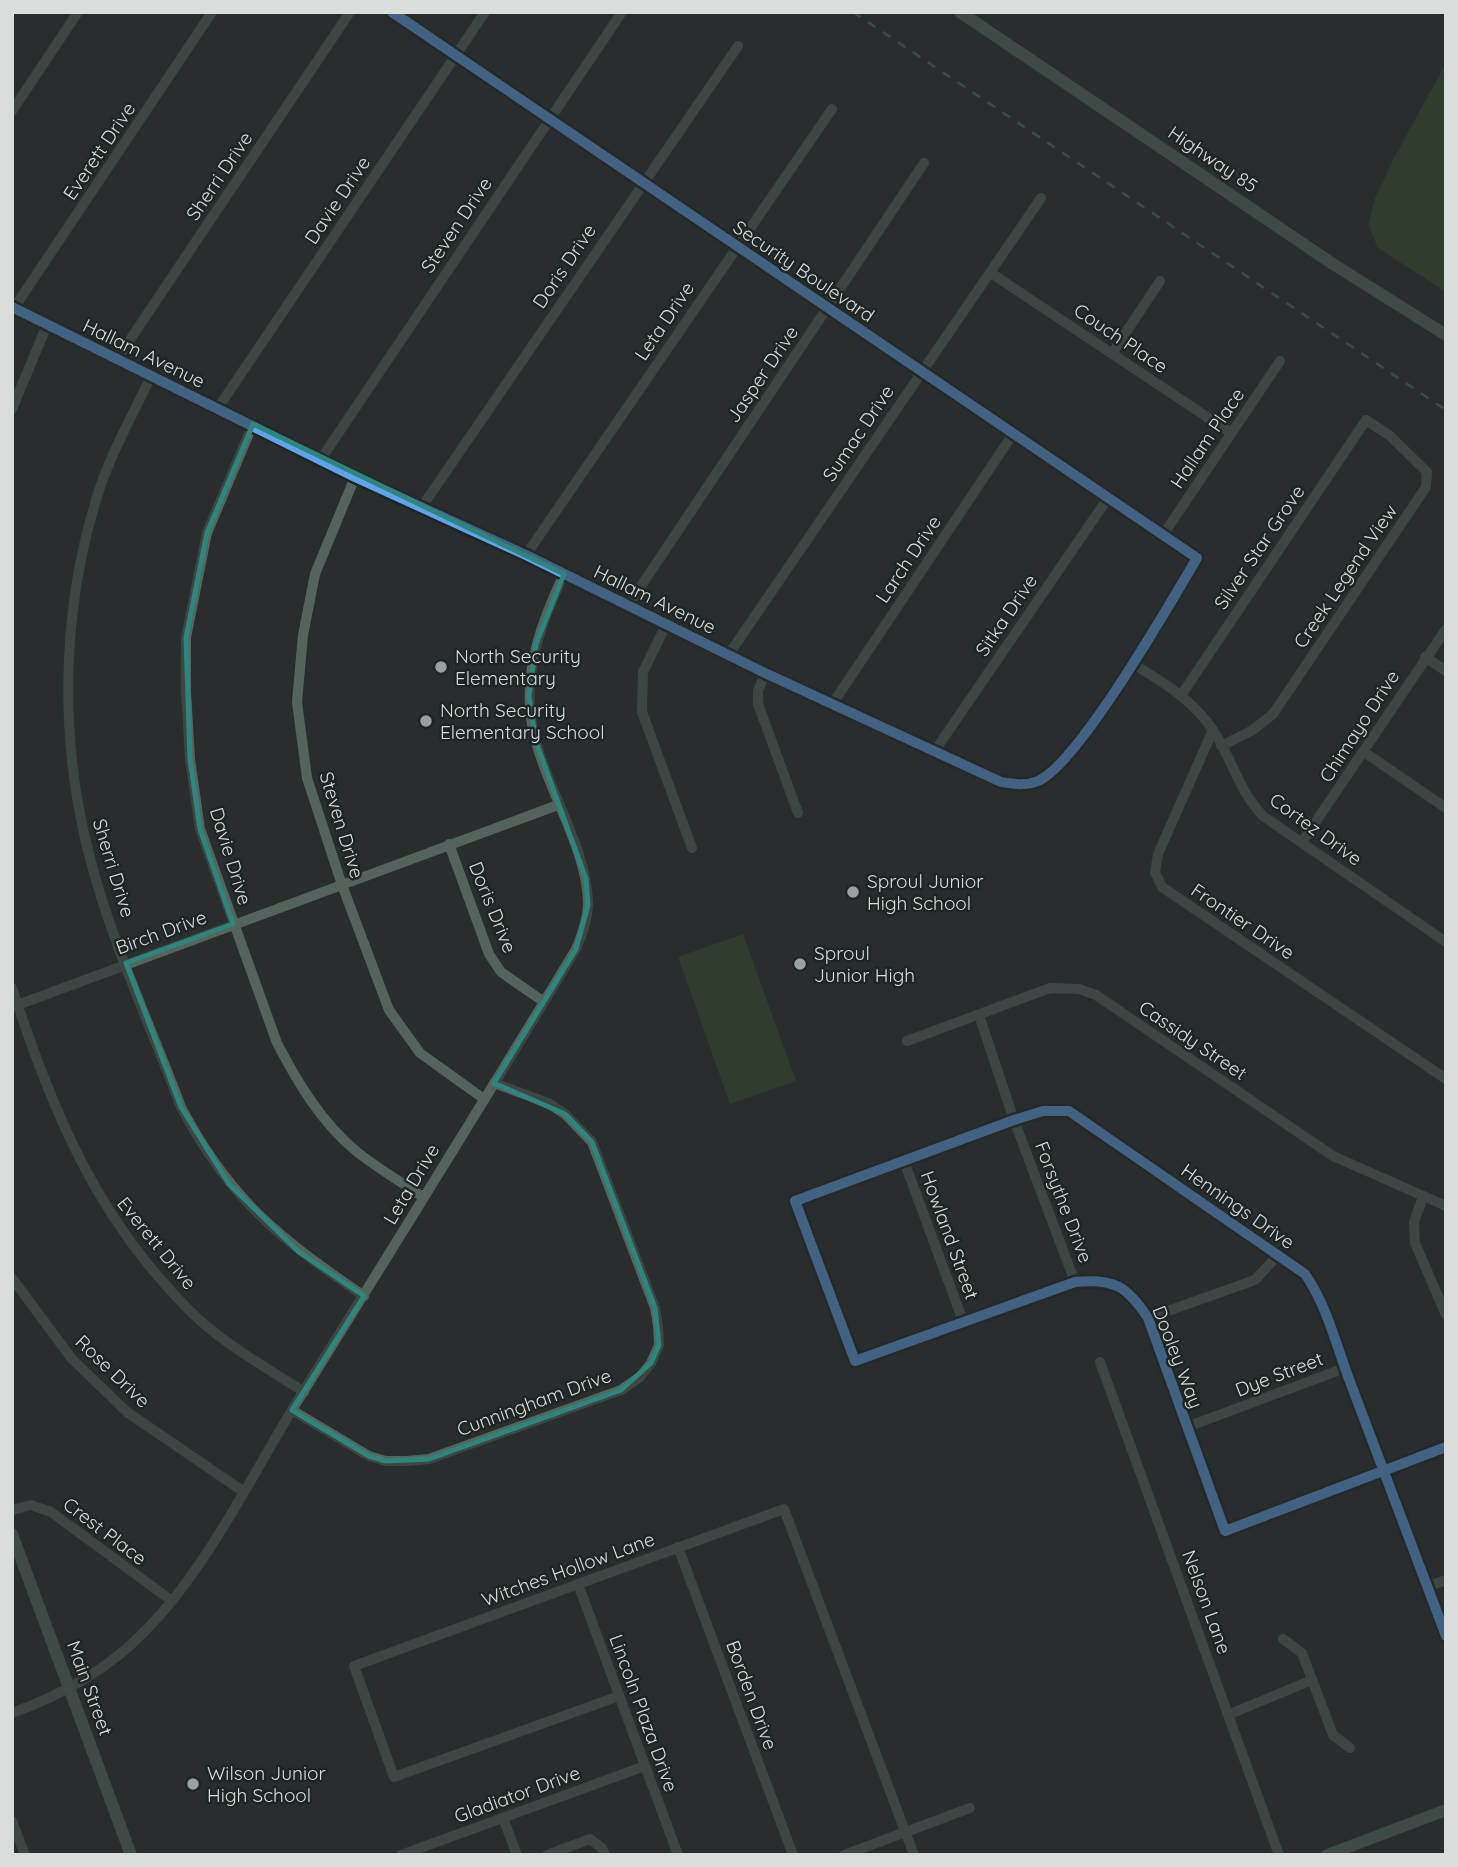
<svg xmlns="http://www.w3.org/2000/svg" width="1458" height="1867" viewBox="0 0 1458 1867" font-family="Quicksand,sans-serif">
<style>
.green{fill:#334c2d}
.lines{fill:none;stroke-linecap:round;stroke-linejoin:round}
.minor{stroke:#54645d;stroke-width:10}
.major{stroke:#576e65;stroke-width:12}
.rail{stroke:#5b6462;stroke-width:2.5;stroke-dasharray:9 9;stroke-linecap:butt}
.cycleway-casing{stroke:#1f2524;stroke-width:15}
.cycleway{stroke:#60a3ed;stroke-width:10}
.marked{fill:none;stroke:#2d857e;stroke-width:5;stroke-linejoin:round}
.poi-dot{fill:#9b9f9f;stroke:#1f2524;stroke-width:2.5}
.labels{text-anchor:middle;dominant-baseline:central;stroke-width:5;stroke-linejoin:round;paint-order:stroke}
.street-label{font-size:19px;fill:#d9dddc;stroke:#1f2524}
.poi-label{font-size:19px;fill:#d9dddc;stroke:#1f2524;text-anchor:start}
</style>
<rect width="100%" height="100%" fill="#292d2d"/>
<g class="green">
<polygon points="1446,63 1446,292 1378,248 1368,225 1375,198 1394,158"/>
<polygon points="743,934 796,1081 730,1104 678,957"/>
</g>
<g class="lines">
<g class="minor">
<polyline points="12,111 78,12"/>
<polyline points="991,273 1231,433"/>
<path d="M 12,307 L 355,477 L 526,555 L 765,673 L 1001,782 C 1014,784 1026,786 1038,781 C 1078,764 1171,602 1197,558 L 392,12"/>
<polyline points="14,308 212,12"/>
<polyline points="1113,352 1160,281"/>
<polyline points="117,359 350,12"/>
<path d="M 151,376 C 133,415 109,456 97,497 C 61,612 59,742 90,858 C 111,941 151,1027 181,1107 C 230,1200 279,1238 364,1296"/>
<polyline points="218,408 485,12"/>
<polyline points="12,409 47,325"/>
<path d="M 253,424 L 207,533 L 186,638 L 186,691 L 190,759 L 200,829 L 277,1043 C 298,1083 321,1122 356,1151 C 377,1168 401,1182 423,1197"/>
<polyline points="321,459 622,12"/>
<polyline points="355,477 315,574 303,635 297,702 307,778 342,885 389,1010 420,1053 484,1099"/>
<polyline points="421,508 738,46"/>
<polyline points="1163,535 1280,361"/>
<polyline points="526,555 832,109"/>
<polyline points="629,604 924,163"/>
<polyline points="666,625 643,672 642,712 692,848"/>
<polyline points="729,654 1041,198"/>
<polyline points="1425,657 1446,671"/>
<path d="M 1133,664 C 1163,682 1193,700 1213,730 C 1232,759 1239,791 1263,816 L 1446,942"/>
<polyline points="765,673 758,691 758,704 798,813"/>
<polyline points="1182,694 1366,420 1389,435 1427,472 1426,487 1273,714 1253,730 1221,746"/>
<polyline points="833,703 1013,434"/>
<polyline points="1213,730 1158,854 1155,872 1162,887 1446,1079"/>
<polyline points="934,752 1108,498"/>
<polyline points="1364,752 1446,808"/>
<polyline points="1302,842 1446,629"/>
<polyline points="449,844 489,954 501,972 544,1002"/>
<path d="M 12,988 C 53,1111 94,1214 187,1308 C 220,1342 264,1366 304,1392"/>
<polyline points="12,1007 558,805"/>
<polyline points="979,1015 1014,1120 1075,1282"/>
<polyline points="907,1041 1050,988 1079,989 1096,995 1333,1156 1446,1206"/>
<polyline points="904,1161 963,1321"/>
<polyline points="1423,1197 1414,1222 1415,1243 1446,1315"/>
<polyline points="12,1278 72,1359 127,1412 244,1492"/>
<polyline points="1148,1318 1255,1280 1279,1254"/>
<polyline points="1100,1362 1279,1855"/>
<polyline points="292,1410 369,1456 386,1461 407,1461 429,1459 621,1390 640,1377 651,1363 659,1345 658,1326 655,1308 592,1142 565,1114 548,1103 494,1083"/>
<polyline points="1187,1427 1345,1368"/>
<path d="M 1446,1447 L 1225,1531 L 1148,1318 C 1127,1286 1114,1278 1075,1282 L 855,1361 L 795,1201 L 1014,1120 L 1043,1111 L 1069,1111 L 1305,1274 C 1328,1307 1337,1349 1352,1387 C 1384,1470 1415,1553 1446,1636"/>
<polyline points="12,1510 31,1505 51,1512 172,1601"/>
<polyline points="678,1547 793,1855"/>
<polyline points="578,1584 678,1855"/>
<polyline points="1427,1587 1446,1580"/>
<polyline points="1283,1639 1302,1653 1333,1735 1350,1748"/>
<polyline points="619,1696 394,1777 354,1666 784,1509 914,1855"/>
<path d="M 12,1713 C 62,1695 109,1669 146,1630 C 205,1571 251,1477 295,1405 C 389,1254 484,1102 576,949 C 582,935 588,918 588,903 C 587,843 539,779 531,718 C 524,667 543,619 564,574"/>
<polyline points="1230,1714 1312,1680"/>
<polyline points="503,1818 517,1855"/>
<polyline points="12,1821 25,1855"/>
<polyline points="401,1855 645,1766"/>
<polyline points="547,1855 590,1839 602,1848 605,1855"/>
<polyline points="844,1855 970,1808"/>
</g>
<g class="major">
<polyline points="960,12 1333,264 1446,335"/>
<polyline points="12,1534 131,1855"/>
<polyline points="1327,1855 1446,1810"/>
</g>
<polyline class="rail" points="853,12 1446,410"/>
<g class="cycleway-casing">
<g id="cycleway">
<path d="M 12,307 L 355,477 L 526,555 L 765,673 L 1001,782 C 1014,784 1026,786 1038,781 C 1078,764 1171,602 1197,558 L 392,12"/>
<path d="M 1446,1447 L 1225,1531 L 1148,1318 C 1127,1286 1114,1278 1075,1282 L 855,1361 L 795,1201 L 1014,1120 L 1043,1111 L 1069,1111 L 1305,1274 C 1328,1307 1337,1349 1352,1387 C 1384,1470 1415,1553 1446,1636"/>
</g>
</g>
<use href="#cycleway" class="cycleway"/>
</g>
<path d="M0 0H1458V1867H0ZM 253,424 L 564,574 L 536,644 L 529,696 L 536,742 L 586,879 L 588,905 L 576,949 L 494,1083 L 565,1114 L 592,1142 L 655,1308 L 659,1345 L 651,1363 L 621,1390 L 429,1459 L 386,1461 L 369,1456 L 292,1410 L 364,1296 L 299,1252 L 229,1184 L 181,1107 L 126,963 L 233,924 L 200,829 L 190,759 L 186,638 L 207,533 Z" fill="#292d2d" fill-opacity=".55" fill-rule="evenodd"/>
<path class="marked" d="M 253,424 L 564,574 L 536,644 L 529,696 L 536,742 L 586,879 L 588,905 L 576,949 L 494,1083 L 565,1114 L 592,1142 L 655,1308 L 659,1345 L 651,1363 L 621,1390 L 429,1459 L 386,1461 L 369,1456 L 292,1410 L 364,1296 L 299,1252 L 229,1184 L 181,1107 L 126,963 L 233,924 L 200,829 L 190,759 L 186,638 L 207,533 Z"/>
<g class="poi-dot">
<circle cx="441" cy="667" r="7"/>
<circle cx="426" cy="721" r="7"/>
<circle cx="853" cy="892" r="7"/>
<circle cx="800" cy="964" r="7"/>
<circle cx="193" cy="1784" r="7"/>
</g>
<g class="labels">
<g class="street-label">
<text transform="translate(99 151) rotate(-56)">Everett Drive</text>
<text transform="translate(1213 159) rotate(34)">Highway 85</text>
<text transform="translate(219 176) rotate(-56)">Sherri Drive</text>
<text transform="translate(337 200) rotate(-56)">Davie Drive</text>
<text transform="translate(456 225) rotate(-56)">Steven Drive</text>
<text transform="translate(564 266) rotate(-56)">Doris Drive</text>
<text transform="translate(804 271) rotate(34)">Security Boulevard</text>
<text transform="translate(664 321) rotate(-56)">Leta Drive</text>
<text transform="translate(1121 338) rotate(34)">Couch Place</text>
<text transform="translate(144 353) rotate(26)">Hallam Avenue</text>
<text transform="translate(762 374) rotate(-56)">Jasper Drive</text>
<text transform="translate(858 433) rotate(-56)">Sumac Drive</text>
<text transform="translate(1207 438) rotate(-56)">Hallam Place</text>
<text transform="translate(1259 547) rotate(-56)">Silver Star Grove</text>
<text transform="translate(908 559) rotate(-56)">Larch Drive</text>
<text transform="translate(1345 576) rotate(-56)">Creek Legend View</text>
<text transform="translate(655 599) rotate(26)">Hallam Avenue</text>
<text transform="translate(1006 615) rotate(-56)">Sitka Drive</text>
<text transform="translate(1359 726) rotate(-57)">Chimayo Drive</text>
<text transform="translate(342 825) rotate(73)">Steven Drive</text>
<text transform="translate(1316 829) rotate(36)">Cortez Drive</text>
<text transform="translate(231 856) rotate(73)">Davie Drive</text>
<text transform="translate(114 868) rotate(73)">Sherri Drive</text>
<text transform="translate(493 907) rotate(68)">Doris Drive</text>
<text transform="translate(1243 921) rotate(34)">Frontier Drive</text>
<text transform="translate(161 932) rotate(-20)">Birch Drive</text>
<text transform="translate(1193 1040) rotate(34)">Cassidy Street</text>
<text transform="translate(411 1184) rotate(-59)">Leta Drive</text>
<text transform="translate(1064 1202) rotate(69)">Forsythe Drive</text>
<text transform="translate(1238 1206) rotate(35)">Hennings Drive</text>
<text transform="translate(950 1235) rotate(70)">Howland Street</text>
<text transform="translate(157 1243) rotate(51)">Everett Drive</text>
<text transform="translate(1178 1357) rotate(69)">Dooley Way</text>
<text transform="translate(113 1371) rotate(44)">Rose Drive</text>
<text transform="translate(1279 1374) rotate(-21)">Dye Street</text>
<text transform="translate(534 1402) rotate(-20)">Cunningham Drive</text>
<text transform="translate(105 1531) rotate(37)">Crest Place</text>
<text transform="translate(568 1569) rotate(-20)">Witches Hollow Lane</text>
<text transform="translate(1207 1602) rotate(70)">Nelson Lane</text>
<text transform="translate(90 1688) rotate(70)">Main Street</text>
<text transform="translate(752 1695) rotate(70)">Borden Drive</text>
<text transform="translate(644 1713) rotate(70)">Lincoln Plaza Drive</text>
<text transform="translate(517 1794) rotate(-20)">Gladiator Drive</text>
</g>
<g class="poi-label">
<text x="455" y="656">North Security<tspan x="455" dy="22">Elementary</tspan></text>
<text x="440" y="710">North Security<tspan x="440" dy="22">Elementary School</tspan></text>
<text x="867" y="881">Sproul Junior<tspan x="867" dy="22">High School</tspan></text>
<text x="814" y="953">Sproul<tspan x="814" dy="22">Junior High</tspan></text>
<text x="207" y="1773">Wilson Junior<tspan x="207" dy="22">High School</tspan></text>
</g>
</g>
<rect width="1458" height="1867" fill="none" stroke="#d9dddc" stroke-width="28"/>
</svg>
